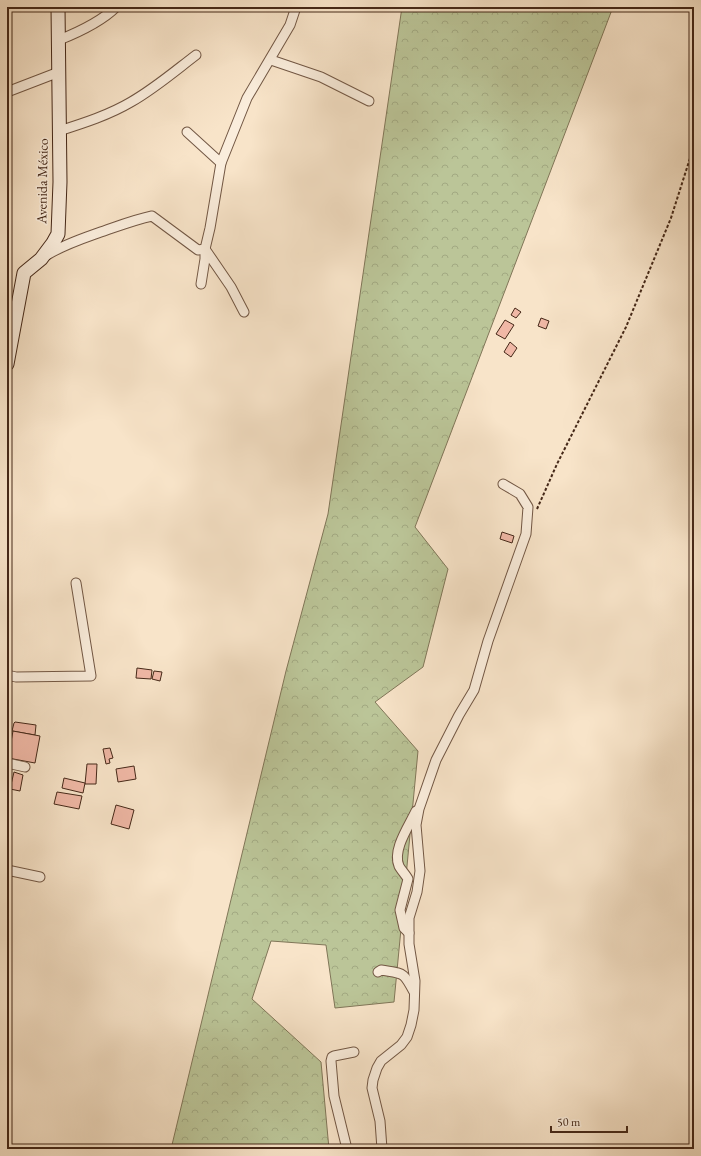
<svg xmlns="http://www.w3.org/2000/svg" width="701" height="1156" viewBox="0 0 701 1156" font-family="'EB Garamond',serif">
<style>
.forest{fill:url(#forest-crowns);stroke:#807658}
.building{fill:#f0b8a6;stroke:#452818}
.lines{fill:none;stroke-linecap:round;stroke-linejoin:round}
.street-casing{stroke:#725744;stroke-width:11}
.secondary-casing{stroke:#452818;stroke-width:15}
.path{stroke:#452818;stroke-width:2;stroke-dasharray:3 2;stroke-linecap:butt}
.street{stroke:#faeddc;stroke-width:9}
.secondary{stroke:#faeddc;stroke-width:13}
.labels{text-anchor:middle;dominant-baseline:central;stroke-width:3;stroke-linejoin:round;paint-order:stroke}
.street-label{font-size:14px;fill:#452818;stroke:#faeddc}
</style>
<defs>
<pattern id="forest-crowns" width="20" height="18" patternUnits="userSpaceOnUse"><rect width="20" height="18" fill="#bbc598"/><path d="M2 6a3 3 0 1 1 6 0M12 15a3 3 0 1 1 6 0" fill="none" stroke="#a2a982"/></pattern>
</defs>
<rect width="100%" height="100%" fill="#f8e4c9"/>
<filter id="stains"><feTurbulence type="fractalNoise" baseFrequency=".005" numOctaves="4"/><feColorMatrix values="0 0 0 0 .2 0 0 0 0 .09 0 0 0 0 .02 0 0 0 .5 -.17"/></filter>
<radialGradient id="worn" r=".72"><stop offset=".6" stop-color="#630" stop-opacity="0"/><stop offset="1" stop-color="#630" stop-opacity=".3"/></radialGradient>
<polygon class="forest" points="402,7 613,7 415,527 448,569 423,667 375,702 418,751 394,1002 335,1008 326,945 271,941 252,999 321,1062 329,1149 171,1149 286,671 328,514"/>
<g class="building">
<polygon points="515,308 521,312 516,318 511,315"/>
<polygon points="541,318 549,321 546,329 538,326"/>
<polygon points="505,320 514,325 505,339 496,334"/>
<polygon points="510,342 517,348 511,357 504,352"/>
<polygon points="502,532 514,536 512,543 500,539"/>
<polygon points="137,668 152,670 151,679 136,678"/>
<polygon points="154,671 162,672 160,681 152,679"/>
<polygon points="15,722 36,725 35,735 12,731 14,723"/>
<polygon points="13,731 40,736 35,763 8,758"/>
<polygon points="110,748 113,758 109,759 110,763 106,764 103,749"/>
<polygon points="87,764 97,764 96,784 85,784"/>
<polygon points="134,766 136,779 118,782 116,769"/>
<polygon points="14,772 23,775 20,791 10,789"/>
<polygon points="64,778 85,783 83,793 62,788"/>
<polygon points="57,792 82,796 79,809 54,804"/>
<polygon points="116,805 134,810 129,829 111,824"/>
</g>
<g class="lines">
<g class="street-casing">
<g id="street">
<path d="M 59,40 C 79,32 101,22 116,7"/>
<polyline points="271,60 321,77 369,101"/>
<polyline points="7,92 59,72"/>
<path d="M 59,131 C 84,123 109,115 131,102 C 154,89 175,71 196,55"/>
<polyline points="187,132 221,163"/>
<polyline points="205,249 231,287 244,312"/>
<path d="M 47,255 C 63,245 81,239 98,233 C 116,227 133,220 152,216 L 198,250 L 205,249"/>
<polyline points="201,284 205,259 205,249 210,228 221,163 247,98 290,25 296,7"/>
<polyline points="7,675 16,677 91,676 76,583"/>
<polyline points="7,763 25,767"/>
<polyline points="7,870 40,877"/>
<path d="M 409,933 L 404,928 L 400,910 L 408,879 C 406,875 401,870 399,866 C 392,850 409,826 416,811"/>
<path d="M 378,972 L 381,970 C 404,974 403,971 414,992"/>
<polyline points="347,1149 334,1096 331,1061 332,1057 334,1056 354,1052"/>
<polyline points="382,1149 380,1121 372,1088 373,1080 377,1068 381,1061 401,1045 407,1037 411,1025 414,1010 415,981 409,944 409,918 417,892 420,871 416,825 419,809 436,760 459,715 474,690 488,641 526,534 528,507 520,494 503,484"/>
</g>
</g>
<g class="secondary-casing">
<polyline id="secondary" points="7,364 24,273 41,259 53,243 58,234 60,182 58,7"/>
</g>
<polyline class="path" points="537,509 557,464 626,327 671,218 692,152 694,136"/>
<use href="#street" class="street"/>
<use href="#secondary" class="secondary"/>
</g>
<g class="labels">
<g class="street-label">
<text transform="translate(42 181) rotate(-89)">Avenida México</text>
</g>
</g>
<rect width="701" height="1156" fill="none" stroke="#f8e4c9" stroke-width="24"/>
<rect x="8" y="8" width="685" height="1140" fill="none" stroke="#452818" stroke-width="2"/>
<rect x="12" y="12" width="677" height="1132" fill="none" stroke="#452818"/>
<path d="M551 1126v6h76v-6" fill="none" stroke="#452818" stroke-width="2"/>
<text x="557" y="1126" font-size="12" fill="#452818" stroke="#faeddc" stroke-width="3" paint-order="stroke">50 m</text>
<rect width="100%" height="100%" filter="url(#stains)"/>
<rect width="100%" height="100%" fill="url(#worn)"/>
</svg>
